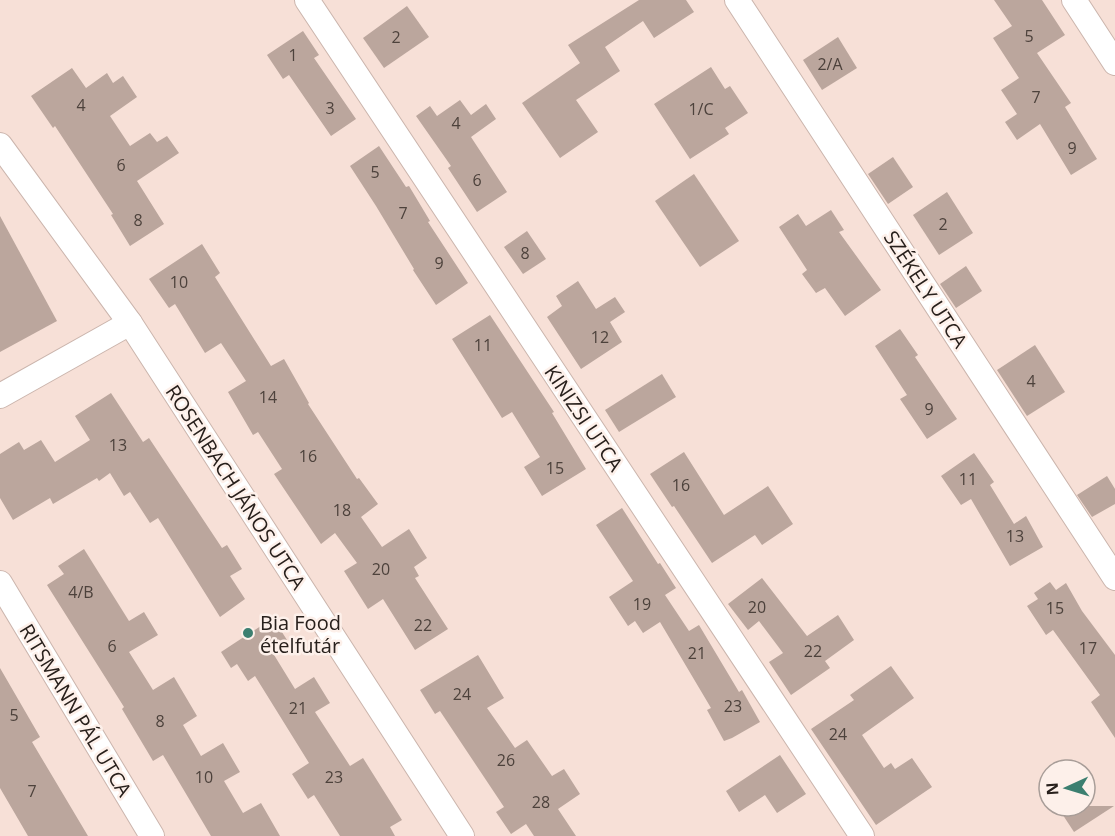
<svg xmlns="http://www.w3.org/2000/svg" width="1115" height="836" viewBox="0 0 1115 836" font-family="'Open Sans',sans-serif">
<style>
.building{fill:#bba69d}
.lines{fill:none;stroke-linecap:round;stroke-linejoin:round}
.minor-casing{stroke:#cbb5ad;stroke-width:26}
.minor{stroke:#fff;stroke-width:24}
.poi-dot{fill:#3c7f70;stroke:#fdf0ea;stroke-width:2}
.labels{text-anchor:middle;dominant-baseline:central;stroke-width:5;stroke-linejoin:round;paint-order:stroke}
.number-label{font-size:16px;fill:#4d423c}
.street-label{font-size:20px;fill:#28201c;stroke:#fdf0ea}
.poi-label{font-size:20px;fill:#28201c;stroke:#fdf0ea;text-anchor:start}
</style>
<rect width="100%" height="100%" fill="#f7e0d7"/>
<g class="building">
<polygon points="639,0 686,0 694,12 654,38 643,21 605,47 620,71 576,100 598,132 560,158 522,103 580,63 568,45"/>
<polygon points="994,0 1042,0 1065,35 1037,53 1071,103 1065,107 1097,159 1071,175 1040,124 1017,140 1005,122 1017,114 1001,90 1019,78 993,38 1012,26"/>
<polygon points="407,6 429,37 384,68 363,38"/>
<polygon points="303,31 319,55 314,58 356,119 331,136 289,75 283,79 267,55"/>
<polygon points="838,37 857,68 822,90 803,60"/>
<polygon points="711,67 725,89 730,86 748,113 725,128 729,134 690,159 654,104"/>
<polygon points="72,68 86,88 107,73 113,83 123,76 137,97 110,116 130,146 150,133 157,142 167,136 179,153 137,181 164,224 130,246 111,215 113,214 55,126 53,128 31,96"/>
<polygon points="460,100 471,115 486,104 496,119 471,137 507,192 477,212 448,168 451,166 416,116 430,106 437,116"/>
<polygon points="379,146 406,187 409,186 430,221 428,222 468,283 436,305 413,270 414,269 376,206 350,166"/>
<polygon points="893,157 913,187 888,204 868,174"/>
<polygon points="694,174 739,241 700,267 655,201"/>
<polygon points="947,192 973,233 939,255 913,215"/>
<polygon points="831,210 844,230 839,232 881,290 845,316 825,288 816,293 802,274 807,270 779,227 798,214 806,226"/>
<polygon points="0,216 57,321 0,352"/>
<polygon points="527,231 546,259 523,274 504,247"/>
<polygon points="202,244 220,273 215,277 271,366 284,359 309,403 308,404 357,479 359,478 378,504 361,517 382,547 409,529 427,558 414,567 419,576 415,578 448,629 415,650 383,599 368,609 344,571 357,563 335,533 321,544 274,474 282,469 258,432 253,435 228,392 246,381 221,343 205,353 175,304 169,308 149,279"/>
<polygon points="966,266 982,291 956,308 940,284"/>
<polygon points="578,281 596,309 615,297 625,312 610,322 622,342 581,369 547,317 562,306 556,296"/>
<polygon points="490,315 554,412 552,413 586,469 542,496 524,467 540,457 512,412 502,418 452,339"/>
<polygon points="900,329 918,355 915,357 957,419 927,439 900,399 907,395 875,346"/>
<polygon points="1035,345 1065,392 1027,416 997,370"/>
<polygon points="662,374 676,397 619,432 605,410"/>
<polygon points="111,393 143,442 149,438 222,548 227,545 242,569 230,576 245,599 220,617 158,518 150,523 130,492 124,496 110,473 99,481 97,478 53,504 50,498 13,520 0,498 0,454 19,442 24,450 41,440 55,462 90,440 75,416"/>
<polygon points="684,452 724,515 768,486 793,524 762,545 755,535 712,563 674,506 672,507 650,474"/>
<polygon points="974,453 994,482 990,485 1014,524 1026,516 1043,547 1010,566 971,499 961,505 941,476"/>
<polygon points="1107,476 1115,489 1115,504 1092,517 1077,495"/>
<polygon points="622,508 658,564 660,563 676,588 665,595 689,631 699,625 739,692 742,690 760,722 732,738 724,741 707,710 711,708 660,622 643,633 635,621 628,626 609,597 633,581 596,525"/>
<polygon points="84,549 129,621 144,612 158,635 129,652 153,690 174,677 197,716 183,725 201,756 223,743 240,772 224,781 243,813 261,803 280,836 211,836 163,755 153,761 122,709 124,707 47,585 64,574 58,566"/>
<polygon points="762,578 807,636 838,615 854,640 825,661 830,668 791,695 769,662 783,653 759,621 748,630 728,604"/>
<polygon points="1050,582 1056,590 1066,583 1082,611 1115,655 1115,738 1091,702 1100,695 1053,630 1046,635 1027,606 1038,599 1034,593"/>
<polygon points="273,618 287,640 271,650 295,689 314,677 330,703 315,712 350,766 363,758 402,820 390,827 395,836 340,836 314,795 308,799 292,774 309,763 255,676 248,681 237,664 231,668 221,652"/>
<polygon points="478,655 504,698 487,708 515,748 527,740 552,776 564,769 580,794 558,809 576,836 534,836 526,824 511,834 496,812 504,807 440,711 435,714 420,690"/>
<polygon points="891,666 914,698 862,735 884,768 891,763 895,769 912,758 932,787 876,825 811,729 854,700 850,695"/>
<polygon points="0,668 40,737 32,742 88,836 28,836 0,788"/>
<polygon points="780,755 806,794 777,813 765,795 739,812 726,791"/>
<polygon points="1057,806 1114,806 1074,832"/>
</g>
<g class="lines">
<g class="minor-casing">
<g id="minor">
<polyline points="307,0 862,836"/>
<polyline points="737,0 1115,578"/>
<polyline points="1074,0 1115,63"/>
<polyline points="0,145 130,323 462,836"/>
<polyline points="0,396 130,323"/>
<polyline points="0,583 152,836"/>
</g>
</g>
<use href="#minor" class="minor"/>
</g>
<circle class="poi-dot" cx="248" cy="633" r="6"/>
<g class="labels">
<g class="number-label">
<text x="1029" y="36">5</text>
<text x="396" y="37">2</text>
<text x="293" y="55">1</text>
<text x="830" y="64">2/A</text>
<text x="1036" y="97">7</text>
<text x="81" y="105">4</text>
<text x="330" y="108">3</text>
<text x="701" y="109">1/C</text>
<text x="456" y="123">4</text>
<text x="1072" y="148">9</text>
<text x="121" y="165">6</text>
<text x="375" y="172">5</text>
<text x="477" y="180">6</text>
<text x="403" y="213">7</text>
<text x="138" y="220">8</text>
<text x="943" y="224">2</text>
<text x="525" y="253">8</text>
<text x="439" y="263">9</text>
<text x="179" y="282">10</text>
<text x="600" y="337">12</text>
<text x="483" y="345">11</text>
<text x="1031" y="381">4</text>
<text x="268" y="397">14</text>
<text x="929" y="409">9</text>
<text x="118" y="445">13</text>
<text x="308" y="456">16</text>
<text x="555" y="468">15</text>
<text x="968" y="479">11</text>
<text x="681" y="485">16</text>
<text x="342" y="510">18</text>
<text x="1015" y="536">13</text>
<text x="381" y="569">20</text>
<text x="81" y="592">4/B</text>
<text x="642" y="604">19</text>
<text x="757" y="607">20</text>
<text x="1055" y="608">15</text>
<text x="423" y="625">22</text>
<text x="112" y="646">6</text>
<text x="1088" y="648">17</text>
<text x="813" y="651">22</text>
<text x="697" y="653">21</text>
<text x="462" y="694">24</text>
<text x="733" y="706">23</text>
<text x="298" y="708">21</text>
<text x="14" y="715">5</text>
<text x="160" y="721">8</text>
<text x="838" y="734">24</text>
<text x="506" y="760">26</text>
<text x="204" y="777">10</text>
<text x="334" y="777">23</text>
<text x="32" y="791">7</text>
<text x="541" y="802">28</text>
</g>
<g class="street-label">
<text transform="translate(926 289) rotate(57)">SZÉKELY UTCA</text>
<text transform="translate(584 418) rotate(56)">KINIZSI UTCA</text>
<text transform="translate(236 487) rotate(57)">ROSENBACH JÁNOS UTCA</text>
<text transform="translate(76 710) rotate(59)">RITSMANN PÁL UTCA</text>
</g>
<g class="poi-label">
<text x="260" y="622">Bia Food<tspan x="260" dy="23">ételfutár</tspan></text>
</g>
</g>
<g transform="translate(1067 788) rotate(266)"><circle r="28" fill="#fdf0ea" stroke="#a89d98" stroke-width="1.5"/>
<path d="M0-4.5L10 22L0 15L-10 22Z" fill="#3c7f70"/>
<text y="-9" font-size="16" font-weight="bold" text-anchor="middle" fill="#28201c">N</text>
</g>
</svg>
